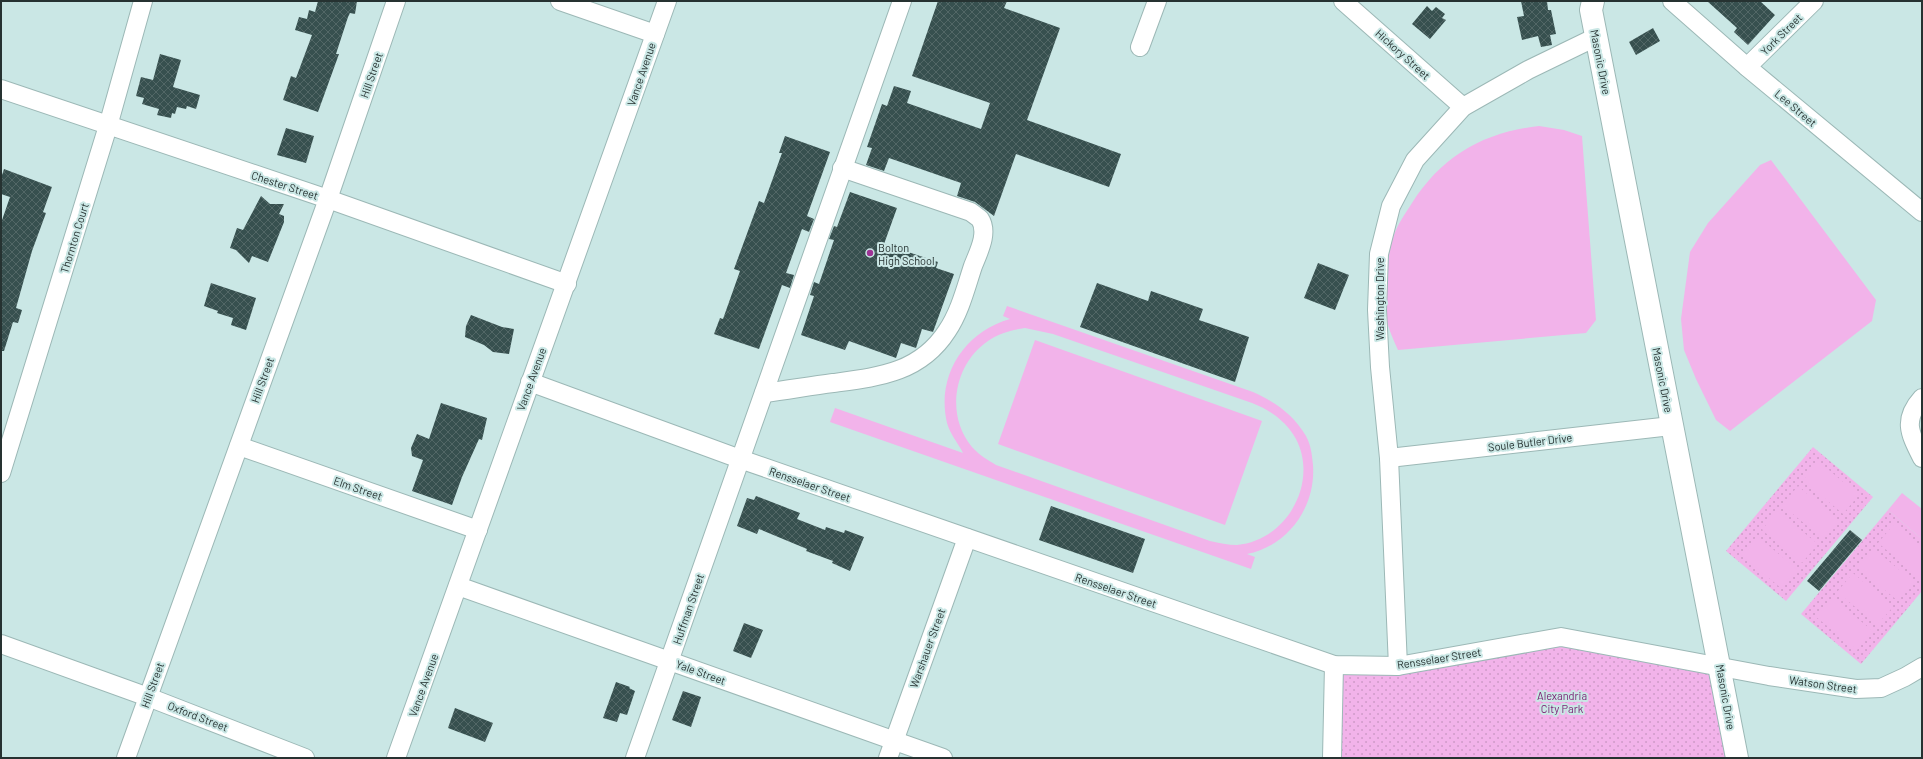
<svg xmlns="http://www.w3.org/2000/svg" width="1923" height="759" viewBox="0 0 1923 759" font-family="Barlow,sans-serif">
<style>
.park{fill:url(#park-dots)}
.pitch{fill:#f2b3ea;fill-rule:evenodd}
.building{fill:url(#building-cross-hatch)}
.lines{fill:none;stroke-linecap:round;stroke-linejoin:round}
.minor-casing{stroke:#9cb8b6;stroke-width:20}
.major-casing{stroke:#9cb8b6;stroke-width:24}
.minor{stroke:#fff;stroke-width:18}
.major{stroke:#fff;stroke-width:22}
.poi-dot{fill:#9d3395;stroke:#cae7e5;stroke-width:1.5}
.labels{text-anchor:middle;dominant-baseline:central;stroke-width:4;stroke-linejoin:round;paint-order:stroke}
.street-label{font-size:11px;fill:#263231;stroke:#cae7e5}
.poi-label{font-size:11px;fill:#263231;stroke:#cae7e5;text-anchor:start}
.park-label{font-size:11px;fill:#7b2575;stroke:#cae7e5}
</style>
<defs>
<pattern id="park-dots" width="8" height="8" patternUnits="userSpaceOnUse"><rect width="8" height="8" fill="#f2b3ea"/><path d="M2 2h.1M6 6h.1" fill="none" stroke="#cf9ac9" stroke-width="1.8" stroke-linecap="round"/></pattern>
<pattern id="building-cross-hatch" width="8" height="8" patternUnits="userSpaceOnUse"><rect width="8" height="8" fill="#37504f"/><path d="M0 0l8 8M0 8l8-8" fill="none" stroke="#526766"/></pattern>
</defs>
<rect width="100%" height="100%" fill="#cae7e5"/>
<g class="park">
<polygon points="1813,447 1873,497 1786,601 1726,551"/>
<polygon points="1888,510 1922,539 1922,591 1861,664 1801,614"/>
<polygon points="1560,643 1720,667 1737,758 1340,758 1340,672"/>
</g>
<g class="pitch">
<path d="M 1539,126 L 1564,130 L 1582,136 L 1596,320 L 1586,333 L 1398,350 C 1392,337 1386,323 1385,310 C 1384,302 1386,293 1386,285 C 1387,269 1388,253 1393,238 C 1397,225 1405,214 1412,203 C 1442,156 1484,132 1539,126 Z"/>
<polygon points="1771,160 1876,300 1872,321 1730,431 1716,420 1696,379 1684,350 1681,319 1690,252 1708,223 1760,165"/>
<path d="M 1007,306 L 1253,392 C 1275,402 1293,414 1306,436 C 1311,445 1312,455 1313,465 C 1316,507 1288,546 1247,554 L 1255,557 L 1251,569 L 830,422 L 835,408 L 963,453 C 958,443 950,434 947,423 C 936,376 964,332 1010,319 L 1003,316 ZM 1025,328 L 1053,334 L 1252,403 C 1270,410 1286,421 1296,439 C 1319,483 1286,541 1237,545 C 1228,545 1219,543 1210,541 L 996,465 C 988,460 979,455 972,447 C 945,415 954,364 988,341 C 999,333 1012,330 1025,328 Z"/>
<polygon points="1035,340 1262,421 1225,525 998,444"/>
<polygon points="1818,461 1859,495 1843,514 1803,480"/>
<polygon points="1798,486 1838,520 1823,539 1782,505"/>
<polygon points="1902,493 1922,509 1922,539 1888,510"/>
<polygon points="1777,511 1818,544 1802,563 1762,530"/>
<polygon points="1894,524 1922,547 1922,572 1918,576 1878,543"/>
<polygon points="1757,536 1797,569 1781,588 1741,555"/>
<polygon points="1873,548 1914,582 1898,601 1857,567"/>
<polygon points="1853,573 1893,607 1877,625 1837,592"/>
<polygon points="1832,598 1873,631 1857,650 1816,617"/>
</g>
<g class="building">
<polygon points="318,1 357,1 355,14 350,13 348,17 336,54 339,54 318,112 283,100 291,76 296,78 312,35 295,30 299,17 307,19 309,10 315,12"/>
<polygon points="938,1 1007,1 1004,8 1060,28 1027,120 1121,154 1109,187 1016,154 994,216 975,202 957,196 961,183 889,158 884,171 866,165 872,148 867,147 882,104 887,106 894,86 911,91 907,103 981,129 990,103 912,76"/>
<polygon points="1521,1 1547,1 1548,10 1551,10 1556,34 1550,35 1552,45 1541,47 1538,36 1522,40 1517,17 1524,16"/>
<polygon points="1707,1 1760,1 1775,15 1748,45 1734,32 1737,28"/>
<polygon points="1427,6 1432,11 1436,7 1445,14 1442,18 1446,20 1430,39 1412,24"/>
<polygon points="1653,28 1660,41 1636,55 1629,42"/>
<polygon points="160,54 181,60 173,87 200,95 196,109 187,106 186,109 177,107 175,114 172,113 171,118 157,115 159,109 142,104 144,98 136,96 141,77 153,80"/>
<polygon points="286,128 314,136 306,163 277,155"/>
<polygon points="785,136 830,152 807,216 814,219 809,232 802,229 786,273 794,275 790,288 782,285 759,349 714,334 720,318 723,319 740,271 734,269 759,201 764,203 782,153 779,153"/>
<polygon points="4,169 52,187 43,212 46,213 32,251 16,308 22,310 18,323 13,322 4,351 1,351 1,223 10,197 1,194 1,178"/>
<polygon points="850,192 897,208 884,244 938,262 936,268 954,274 933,332 922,329 916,348 901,343 896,358 849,341 845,350 801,335 814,296 810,295 814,282 819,284 834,240 829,239 834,226 837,227"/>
<polygon points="261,196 270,204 284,204 279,214 284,216 284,222 268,262 252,256 249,263 236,250 230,248 237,228 243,230"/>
<polygon points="1318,263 1349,275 1335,310 1304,298"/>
<polygon points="211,283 256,298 246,330 231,325 233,318 217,313 218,311 204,306"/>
<polygon points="1097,283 1148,301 1151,291 1203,309 1199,320 1249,337 1235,382 1080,327"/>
<polygon points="471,315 502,327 514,329 509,354 493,352 484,345 465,337 466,326"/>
<polygon points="441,403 487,418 482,440 479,439 462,477 452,505 412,491 423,460 412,456 411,448 417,434 429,439"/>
<polygon points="756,496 800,513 797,519 825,530 826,527 844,533 845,530 864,537 850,571 832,563 833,561 806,551 807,549 759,529 757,534 737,526 747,498 754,500"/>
<polygon points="1051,506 1145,539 1133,573 1039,540"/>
<polygon points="1850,530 1862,540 1819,591 1807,581"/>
<polygon points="744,623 763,630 751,658 733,651"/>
<polygon points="616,682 630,687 629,688 635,691 627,715 620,713 617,722 603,718"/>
<polygon points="683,691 701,697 691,727 672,720"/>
<polygon points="455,708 493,723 485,742 448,728"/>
</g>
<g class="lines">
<g class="minor-casing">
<g id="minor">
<polyline points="560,1 655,34"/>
<polyline points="1343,1 1463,107"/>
<polyline points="1672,1 1747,67 1922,212"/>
<polyline points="1140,47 1157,1"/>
<polyline points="1747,67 1814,1"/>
<polyline points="1,89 328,199 567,284"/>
<polyline points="530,382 740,459 1334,665 1398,666 1561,637 1769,676 1856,689 1881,688 1905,677 1922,667"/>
<path d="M 764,393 C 787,390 810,386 833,383 C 878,377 920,373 947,331 C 960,312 966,287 973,266 C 978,253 989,233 980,219 C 978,217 973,214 971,212 L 842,168"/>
<path d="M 1922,398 C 1902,420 1910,434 1922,458"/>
<polyline points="239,446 478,530"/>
<polyline points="1389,458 1671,426"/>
<polyline points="1,473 108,126 143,1"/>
<polyline points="458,586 943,758"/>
<polyline points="1,644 148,697 305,758"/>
<polyline points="1398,666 1389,458 1380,367 1377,310 1379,254 1391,206 1415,160 1463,107 1528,70 1596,37"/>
<polyline points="126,758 328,199 396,1"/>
<polyline points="396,758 667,1"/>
<polyline points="635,758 902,1"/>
<polyline points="888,758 967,538"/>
<polyline points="1332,758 1334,665"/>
</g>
</g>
<g class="major-casing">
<polyline id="major" points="1593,1 1591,10 1737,758"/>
</g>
<use href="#minor" class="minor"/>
<use href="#major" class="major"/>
</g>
<circle class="poi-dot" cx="870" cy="253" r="4"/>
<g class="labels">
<g class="street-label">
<text transform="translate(1781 34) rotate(-45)">York Street</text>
<text transform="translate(1403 54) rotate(42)">Hickory Street</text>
<text transform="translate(1601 62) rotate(79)">Masonic Drive</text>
<text transform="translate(641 74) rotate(-71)">Vance Avenue</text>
<text transform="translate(371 75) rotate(-71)">Hill Street</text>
<text transform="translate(1796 108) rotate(40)">Lee Street</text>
<text transform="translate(285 185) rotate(18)">Chester Street</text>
<text transform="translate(74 238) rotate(-73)">Thornton Court</text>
<text transform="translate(1379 299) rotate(-90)">Washington Drive</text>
<text transform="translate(531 379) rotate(-70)">Vance Avenue</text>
<text transform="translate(262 380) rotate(-70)">Hill Street</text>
<text transform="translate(1663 380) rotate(79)">Masonic Drive</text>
<text transform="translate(1530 442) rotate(-7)">Soule Butler Drive</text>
<text transform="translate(810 484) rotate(19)">Rensselaer Street</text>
<text transform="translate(358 488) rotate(19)">Elm Street</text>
<text transform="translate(1116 590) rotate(19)">Rensselaer Street</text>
<text transform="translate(688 609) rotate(-71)">Huffman Street</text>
<text transform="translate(927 648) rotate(-70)">Warshauer Street</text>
<text transform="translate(1439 658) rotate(-9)">Rensselaer Street</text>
<text transform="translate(701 672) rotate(20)">Yale Street</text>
<text transform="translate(1823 684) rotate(8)">Watson Street</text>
<text transform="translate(152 685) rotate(-70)">Hill Street</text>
<text transform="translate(423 685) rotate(-70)">Vance Avenue</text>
<text transform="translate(1726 697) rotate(80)">Masonic Drive</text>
<text transform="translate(198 716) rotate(21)">Oxford Street</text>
</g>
<g class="poi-label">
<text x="878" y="247">Bolton<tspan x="878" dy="13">High School</tspan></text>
</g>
<g class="park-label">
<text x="1562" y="695">Alexandria<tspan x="1562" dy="13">City Park</tspan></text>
</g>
</g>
<rect width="1923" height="759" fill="none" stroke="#263231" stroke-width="4"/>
</svg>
